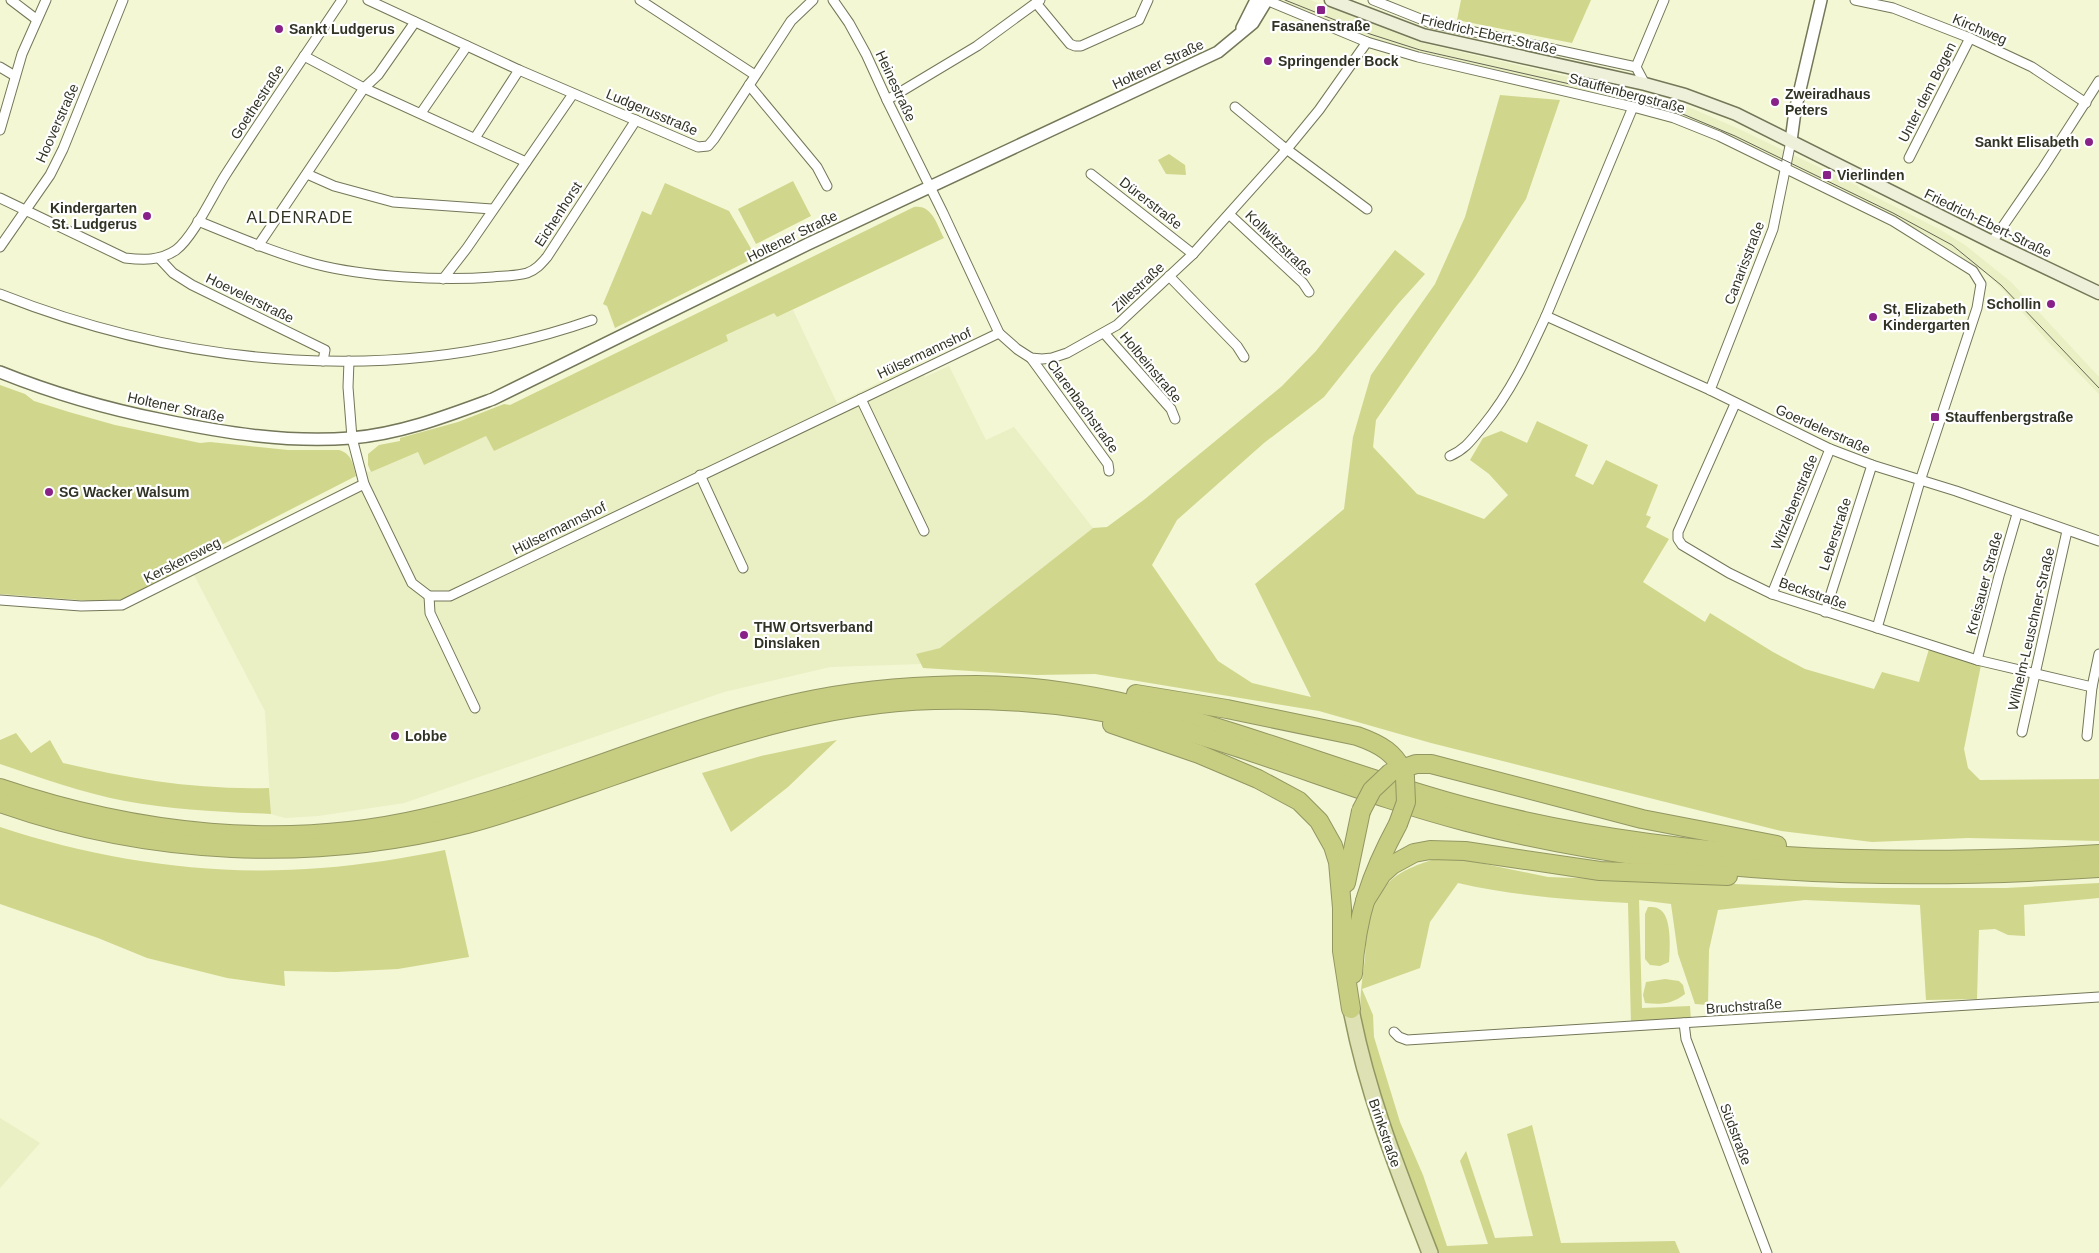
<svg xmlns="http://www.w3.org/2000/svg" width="2099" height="1253" viewBox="0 0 2099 1253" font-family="Arial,sans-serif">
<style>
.built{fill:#eaefc4}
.green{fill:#d0d68c}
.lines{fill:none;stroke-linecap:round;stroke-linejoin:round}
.minor-casing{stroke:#747758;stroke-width:11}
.tertiary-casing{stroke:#747758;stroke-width:14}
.secondary-casing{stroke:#747758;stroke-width:15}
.primary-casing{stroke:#929761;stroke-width:18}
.motorway-casing{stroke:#929761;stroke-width:20}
.minor{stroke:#fff;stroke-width:9}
.tertiary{stroke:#fff;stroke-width:11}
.secondary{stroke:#eef0d9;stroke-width:12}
.primary{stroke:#dde1b3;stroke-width:15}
.motorway{stroke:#c7cd81;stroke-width:18}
.tram{stroke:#656754;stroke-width:1}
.motorway-bridge-casing{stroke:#929761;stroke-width:20;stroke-linecap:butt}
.motorway-bridge{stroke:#c7cd81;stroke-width:18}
.poi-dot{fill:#882289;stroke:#fff;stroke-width:2}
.labels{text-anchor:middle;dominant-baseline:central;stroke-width:4.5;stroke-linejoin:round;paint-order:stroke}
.poi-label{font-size:14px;font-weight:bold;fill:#313325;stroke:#fff;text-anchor:start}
.street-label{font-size:14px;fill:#313325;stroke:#fff}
.quarter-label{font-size:16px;letter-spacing:1px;fill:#313325;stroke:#fff}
</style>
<rect width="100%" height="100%" fill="#f3f7d4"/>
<g class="built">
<polygon points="1278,0 1310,0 1422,43 1654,97 1693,109 1739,129 1858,186 1860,189 1939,229 1965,245 2011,282 2099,377 2099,394 2049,343 2004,291 1987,274 1933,238 1856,197 1847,197 1794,170 1794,167 1758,152 1733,138 1652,107 1601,94 1419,54 1345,30 1294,9 1295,7"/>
<polygon points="793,310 837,403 919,363 925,377 949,366 986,440 1014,427 1093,528 940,648 917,654 921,664 830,667 724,692 404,803 318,816 285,818 271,814 265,711 192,571 358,483 364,471 371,472 418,452 424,465 486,436 494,451 728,341 725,336 774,312 777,317"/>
<polygon points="0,1118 40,1143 0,1188"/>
</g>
<g class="green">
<polygon points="1461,0 1591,0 1572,43 1457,20"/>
<polygon points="1500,95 1560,100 1526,199 1475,277 1376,420 1373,447 1417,494 1484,519 1508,495 1489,474 1470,460 1483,438 1501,431 1527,443 1537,421 1588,445 1575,476 1593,485 1606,460 1658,485 1646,515 1651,517 1646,527 1669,539 1643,582 1705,622 1710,613 1773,652 1805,669 1874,689 1882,672 1919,682 1929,649 1981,665 1964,749 1968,768 1980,780 2099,779 2099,841 1968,838 1872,842 1781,831 1431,743 1319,711 1095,674 1036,675 923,668 916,654 940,648 1093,528 1107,527 1145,499 1282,386 1316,351 1395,250 1425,274 1398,304 1324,397 1264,443 1177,520 1152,565 1218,661 1252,683 1311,697 1255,584 1344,509 1353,437 1371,375 1435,284 1465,217"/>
<polygon points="1169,154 1185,165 1186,175 1166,174 1158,160"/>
<polygon points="793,181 811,216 756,244 738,209"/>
<polygon points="665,183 729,211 756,257 615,328 607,306 603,304 642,211 651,215"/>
<path d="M 914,207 C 932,204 937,225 944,238 L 777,317 L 774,313 L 726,335 L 728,341 L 494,451 L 486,436 L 424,465 L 418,452 L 371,472 L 368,465 L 368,454 L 379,445 L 400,441 L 400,438 L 458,422 L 504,404 L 510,405 Z"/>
<path d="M 0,385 L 25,394 L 34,401 L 69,412 L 115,425 L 200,443 L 210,442 L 288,450 L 339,450 C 352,454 353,464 356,476 L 184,564 L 186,568 L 126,599 L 104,602 L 0,594 Z"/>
<path d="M 16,733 L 31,753 L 50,740 L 63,763 C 131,779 198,790 269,788 L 271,814 C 223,812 173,810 125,801 C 83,793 41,778 0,764 L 0,740 Z"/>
<polygon points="837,740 788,787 731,832 702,773 761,756"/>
<path d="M 0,827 C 103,861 213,877 321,868 C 363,865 404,858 445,850 L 469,957 L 398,969 L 336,972 L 284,971 L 285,986 L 227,978 L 147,958 L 98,938 L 0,904 Z"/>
<path d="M 1446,856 L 1548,877 L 1842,888 L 2006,888 L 2099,883 L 2099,898 L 2024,905 L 2025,936 L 2008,935 L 1995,929 L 1979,930 L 1977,999 L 1926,1000 L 1920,905 L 1805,900 L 1718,910 L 1709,950 L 1708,1005 L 1695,1004 L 1678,954 L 1671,904 L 1639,900 L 1642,1008 L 1690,1006 L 1691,1020 L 1631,1024 L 1628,903 C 1571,900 1514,896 1458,883 L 1430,922 L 1420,968 L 1362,989 L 1373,1015 L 1374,1037 L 1400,1122 L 1423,1175 L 1447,1246 L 1488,1244 L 1460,1161 L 1466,1151 L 1495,1238 L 1533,1236 L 1507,1134 L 1532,1125 L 1561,1243 L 1675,1241 L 1680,1253 L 1439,1253 C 1409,1176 1373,1097 1361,1014 C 1359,996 1363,976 1365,958 C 1367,928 1367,911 1386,886 C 1397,870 1427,861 1446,856 Z"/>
<path d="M 1648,907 C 1652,907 1656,907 1659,909 C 1672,915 1670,949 1669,962 L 1660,966 L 1650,965 L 1645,959 L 1645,914 Z"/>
<path d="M 1665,979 L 1679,981 L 1683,985 L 1685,994 C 1672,1004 1661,1005 1645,1003 L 1643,995 L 1646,982 Z"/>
</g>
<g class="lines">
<g class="minor-casing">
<g id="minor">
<polyline points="11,0 36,19"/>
<polyline points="368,0 519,70 698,147 708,146 714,139 791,21 813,0"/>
<polyline points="640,0 755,75"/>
<polyline points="833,0 849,23 866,54 887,100 943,213 999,333 1017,349 1031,358 1042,359 1052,358 1067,353 1117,325 1193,254 1287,149 1319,110 1367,42"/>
<polyline points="1266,0 1367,42 1418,57 1633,107 1674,118 1719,136 1893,221 1973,271 1981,284 1977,308 1920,481 1877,628"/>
<polyline points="1373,0 1428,22 1636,67 1645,84"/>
<polyline points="1855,0 1893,8 1970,38 2032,67 2086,103"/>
<polyline points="1036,3 1070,44 1075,46 1081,46 1139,20 1148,0"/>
<polyline points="304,56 364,88 526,162"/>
<polyline points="0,67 15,76"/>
<polyline points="1636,67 1664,0"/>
<polyline points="749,85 817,167 827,186"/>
<polyline points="887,100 977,46 1040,0"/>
<polyline points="1235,107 1281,145 1367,209"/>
<polyline points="1633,107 1546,316 1710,390 1830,449 1872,465 1956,491 2099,541"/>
<polyline points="421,113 467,46"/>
<polyline points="0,130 22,54 46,0"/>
<polyline points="475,138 519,70"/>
<polyline points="1909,158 1970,38"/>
<polyline points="307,174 334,186 393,202 492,209"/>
<polyline points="1091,174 1193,254"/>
<path d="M 0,198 L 125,258 C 143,260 160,261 176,250 C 194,236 213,194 226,174 C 264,115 303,58 342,0"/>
<polyline points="1230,215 1303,283 1309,292"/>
<path d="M 198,221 C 237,237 275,253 315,264 C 365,277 441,281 493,277 C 504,276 516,276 527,273 C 536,270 541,264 547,257 L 636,120"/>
<polyline points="1992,242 2043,168 2099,81"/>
<polyline points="258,246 364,88 378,75 415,22"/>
<polyline points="0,247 50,175 63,149 123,0"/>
<polyline points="159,258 173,273 192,285 325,350 323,361"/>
<polyline points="1169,276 1237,346 1244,357"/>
<polyline points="443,279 467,248 573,94"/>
<path d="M 0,294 C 187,368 401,387 592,320"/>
<polyline points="1104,333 1171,409 1175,419"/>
<polyline points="1031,358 1108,464 1109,471"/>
<polyline points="349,361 348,387 352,438 364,484 412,583 429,596 450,596 999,333"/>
<polyline points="1710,390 1773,229 1791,141"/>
<polyline points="861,399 924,531"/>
<polyline points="1735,404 1678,532 1678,539 1682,545 1729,573 1772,594 1977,660 2092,687"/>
<path d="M 1450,456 C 1466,449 1472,439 1483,426 C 1511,392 1528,355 1546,316"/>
<polyline points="700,475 743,568"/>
<polyline points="1772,594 1830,449"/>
<polyline points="429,596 430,613 475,708"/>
<polyline points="0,600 81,606 122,605 364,484"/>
<polyline points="1825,612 1872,465"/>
<polyline points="1977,660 1999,576 2017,514"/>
<polyline points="2022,732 2067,531"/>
<polyline points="2087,736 2092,687 2099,654"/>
<polyline points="1684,1023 1686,1039 1767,1253"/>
<polyline points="1394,1032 1399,1037 1407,1040 2099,997"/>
</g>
</g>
<g class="tertiary-casing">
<g id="tertiary">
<polyline points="1242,28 1256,0"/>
<polyline points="1791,141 1795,111 1821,0"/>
<path d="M 0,372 C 52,393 108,409 163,420 C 225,433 288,443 351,438 C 400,434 447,416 493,399 L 808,244 L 1218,52 L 1253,23 L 1267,0"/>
</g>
</g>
<g class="secondary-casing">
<polyline id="secondary" points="1331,0 1423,35 1645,84 1685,95 1736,114 1998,245 2099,293"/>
</g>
<g class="primary-casing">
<path id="primary" d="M 1351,1009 C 1367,1094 1399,1173 1430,1253"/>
</g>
<g class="motorway-casing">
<g id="motorway">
<path d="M 1136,694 L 1227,709 L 1357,736 C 1380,744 1397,753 1405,777"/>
<polyline points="1112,724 1199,754 1258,779 1299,801 1319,821 1333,846 1338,862 1342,908 1342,951 1351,1009"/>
<polyline points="1390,773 1416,764 1431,764 1642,819 1777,845"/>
<path d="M 0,788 C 136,834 283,851 425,818 C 558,788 682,725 816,699 C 869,689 923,685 977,685 C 1149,686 1304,764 1467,807 C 1668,861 1892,867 2099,854"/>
<path d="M 0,803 C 150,856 313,863 467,824 C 509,813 549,798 590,784 C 702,745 814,703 934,700 C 1010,698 1085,705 1159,724 C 1263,751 1362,795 1467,822 C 1670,875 1890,882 2099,868"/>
<polyline points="1346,883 1361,811"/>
<polyline points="1365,901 1382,874 1392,865 1414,853 1430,850 1465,851 1600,871 1728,876"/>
<path d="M 1353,974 C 1356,916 1371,874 1398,824"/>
</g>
</g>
<use href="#minor" class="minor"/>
<use href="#tertiary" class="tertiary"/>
<use href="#secondary" class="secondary"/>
<use href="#primary" class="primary"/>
<use href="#motorway" class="motorway"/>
<polyline class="tram" points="1285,0 1370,34 1420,50 1636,99 1685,115 1735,136 1893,213 1952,245 2001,285 2099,388"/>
<g class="motorway-bridge-casing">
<g id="motorway-bridge">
<polyline points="1361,811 1372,790 1390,773"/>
<polyline points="1398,824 1406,802 1405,778"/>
</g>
</g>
<use href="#motorway-bridge" class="motorway-bridge"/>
</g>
<g class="poi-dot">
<rect x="1316" y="5" width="10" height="10" rx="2.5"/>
<circle cx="279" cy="29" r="5"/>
<circle cx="1268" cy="61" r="5"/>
<circle cx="1775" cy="102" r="5"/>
<circle cx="2089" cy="142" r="5"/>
<rect x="1822" y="170" width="10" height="10" rx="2.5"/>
<circle cx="147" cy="216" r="5"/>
<circle cx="2051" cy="304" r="5"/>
<circle cx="1873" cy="317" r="5"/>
<rect x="1930" y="412" width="10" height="10" rx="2.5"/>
<circle cx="49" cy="492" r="5"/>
<circle cx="744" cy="635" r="5"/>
<circle cx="395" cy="736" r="5"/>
</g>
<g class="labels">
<g class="poi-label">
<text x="1321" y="26" text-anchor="middle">Fasanenstraße</text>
<text x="289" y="29">Sankt Ludgerus</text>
<text x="1278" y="61">Springender Bock</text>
<text x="1785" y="94">Zweiradhaus<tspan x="1785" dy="16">Peters</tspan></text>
<text x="2079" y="142" text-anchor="end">Sankt Elisabeth</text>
<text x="1837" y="175">Vierlinden</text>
<text x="137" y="208" text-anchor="end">Kindergarten<tspan x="137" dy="16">St. Ludgerus</tspan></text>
<text x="2041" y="304" text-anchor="end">Schollin</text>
<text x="1883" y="309">St, Elizabeth<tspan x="1883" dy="16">Kindergarten</tspan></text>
<text x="1945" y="417">Stauffenbergstraße</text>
<text x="59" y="492">SG Wacker Walsum</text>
<text x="754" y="627">THW Ortsverband<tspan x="754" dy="16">Dinslaken</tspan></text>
<text x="405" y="736">Lobbe</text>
</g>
<g class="street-label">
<text transform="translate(1980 29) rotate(23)">Kirchweg</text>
<text transform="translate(1489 34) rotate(13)">Friedrich-Ebert-Straße</text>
<text transform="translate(1158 64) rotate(-25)">Holtener Straße</text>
<text transform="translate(896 86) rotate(65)">Heinestraße</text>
<text transform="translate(1927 92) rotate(-63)">Unter dem Bogen</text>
<text transform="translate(1627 93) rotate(15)">Stauffenbergstraße</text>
<text transform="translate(257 102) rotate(-57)">Goethestraße</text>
<text transform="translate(652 112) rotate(23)">Ludgerusstraße</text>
<text transform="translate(57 123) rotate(-66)">Hooverstraße</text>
<text transform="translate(1151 203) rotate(38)">Dürerstraße</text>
<text transform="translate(558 214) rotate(-57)">Eichenhorst</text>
<text transform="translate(1988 223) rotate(26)">Friedrich-Ebert-Straße</text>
<text transform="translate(792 236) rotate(-26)">Holtener Straße</text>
<text transform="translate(1279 243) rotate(44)">Kollwitzstraße</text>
<text transform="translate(1744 263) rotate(-69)">Canarisstraße</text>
<text transform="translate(1138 287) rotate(-43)">Zillestraße</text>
<text transform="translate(250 298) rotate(26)">Hoevelerstraße</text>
<text transform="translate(924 353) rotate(-25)">Hülsermannshof</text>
<text transform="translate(1151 367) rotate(50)">Holbeinstraße</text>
<text transform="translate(1083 406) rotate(54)">Clarenbachstraße</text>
<text transform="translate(176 407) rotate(12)">Holtener Straße</text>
<text transform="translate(1823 429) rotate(24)">Goerdelerstraße</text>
<text transform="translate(1794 502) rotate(-68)">Witzlebenstraße</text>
<text transform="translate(559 528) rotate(-26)">Hülsermannshof</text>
<text transform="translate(1835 534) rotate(-72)">Leberstraße</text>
<text transform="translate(182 560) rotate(-27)">Kerskensweg</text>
<text transform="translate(1984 583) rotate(-75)">Kreisauer Straße</text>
<text transform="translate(1813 593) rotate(19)">Beckstraße</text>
<text transform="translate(2031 629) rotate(-77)">Wilhelm-Leuschner-Straße</text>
<text transform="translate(1744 1006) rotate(-4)">Bruchstraße</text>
<text transform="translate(1385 1133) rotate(71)">Brinkstraße</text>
<text transform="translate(1736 1134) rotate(69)">Südstraße</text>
</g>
<g class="quarter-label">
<text x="300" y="217">ALDENRADE</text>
</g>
</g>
</svg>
